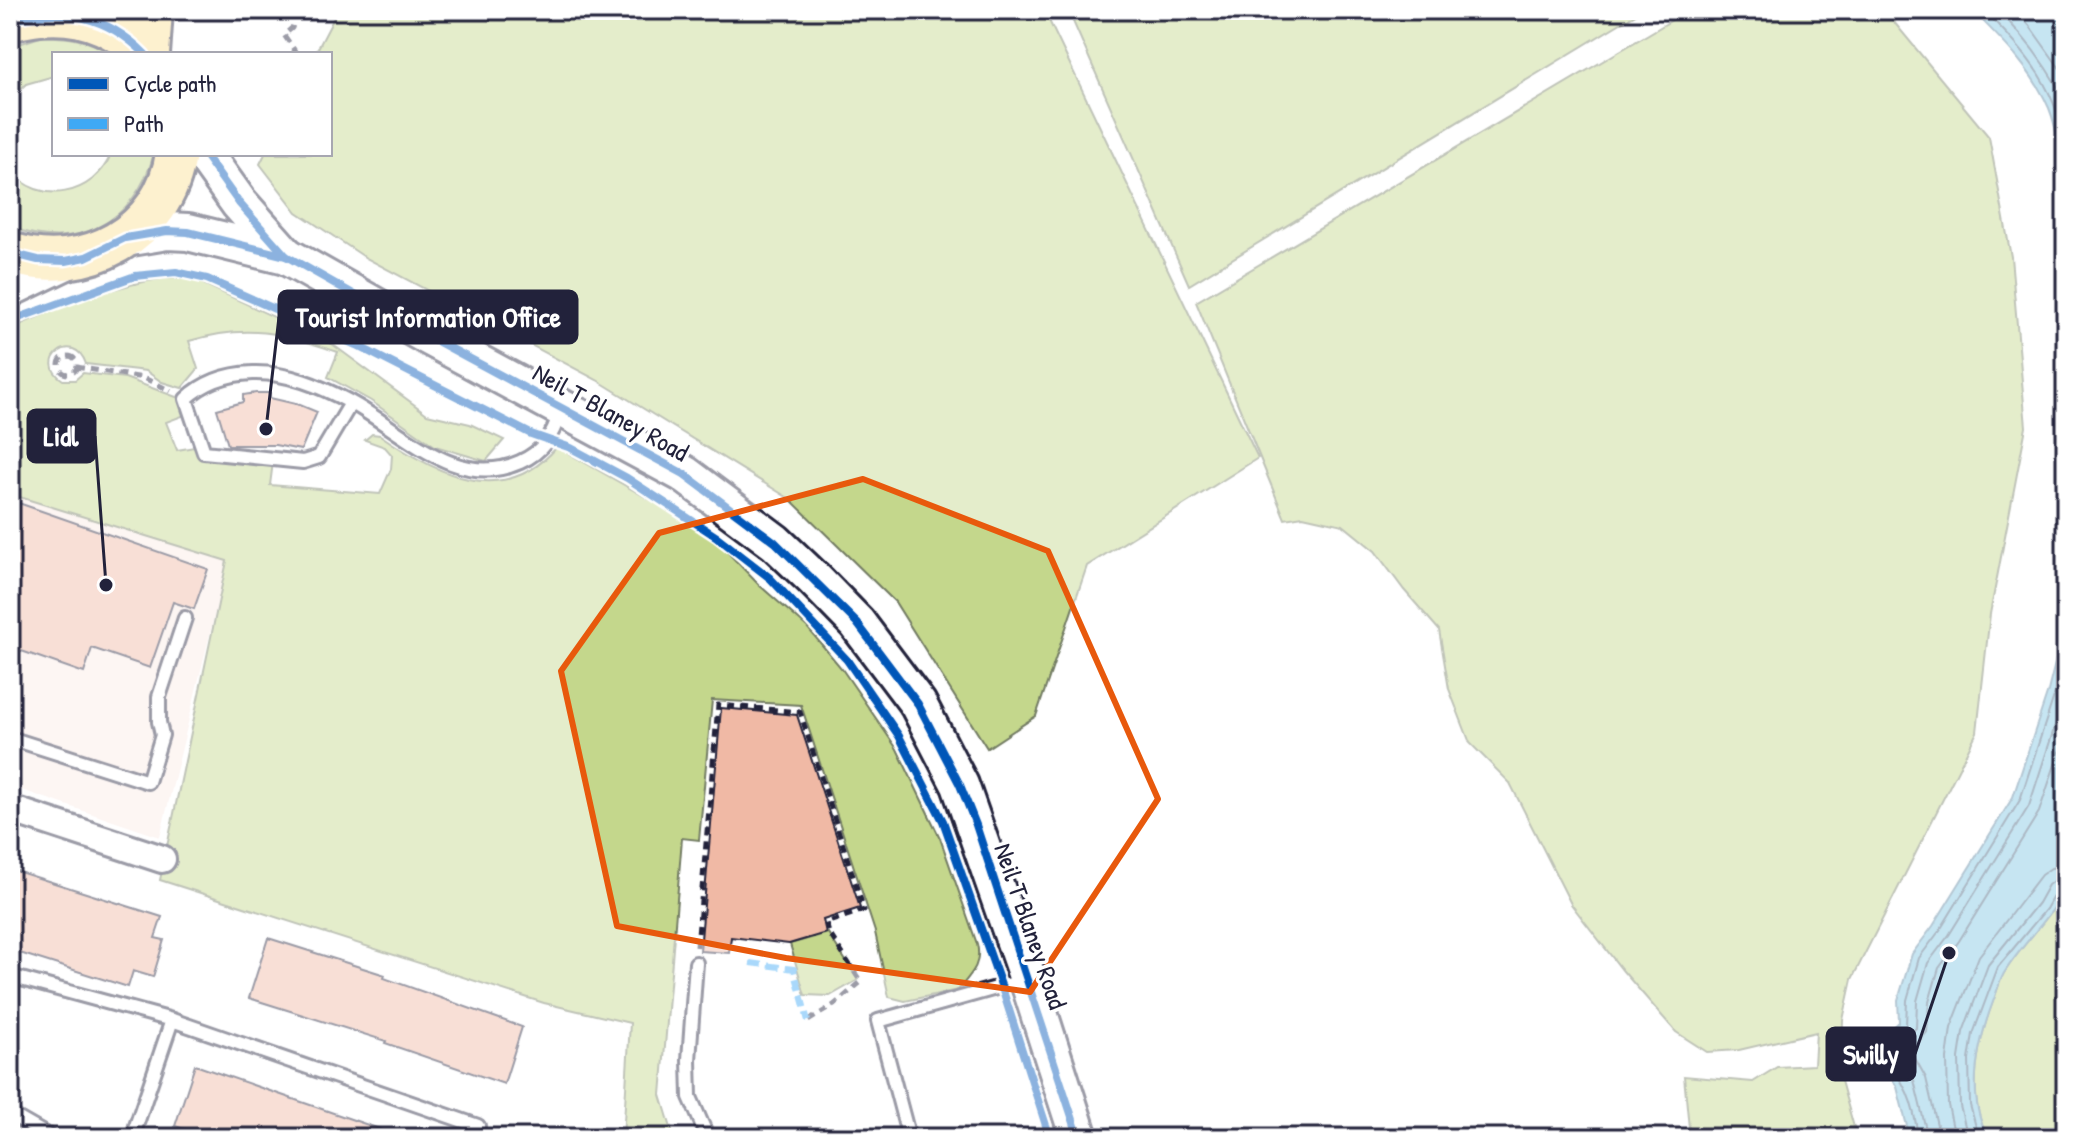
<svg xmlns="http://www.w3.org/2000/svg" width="2076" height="1148" viewBox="0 0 2076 1148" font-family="'Patrick Hand',sans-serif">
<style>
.built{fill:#faeae4}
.green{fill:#c4d78c;stroke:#737c64;stroke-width:2}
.water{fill:#81c6e2;stroke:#5b849f;stroke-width:2}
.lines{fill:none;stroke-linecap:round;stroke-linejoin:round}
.shore{stroke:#48647e;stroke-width:2}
.building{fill:#f0b9a5;stroke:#22223b;stroke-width:2}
.service-casing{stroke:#22223b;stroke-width:18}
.minor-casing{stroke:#22223b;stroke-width:32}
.secondary-casing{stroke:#22223b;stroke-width:42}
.primary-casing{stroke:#22223b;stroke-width:46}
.path{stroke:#22223b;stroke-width:5;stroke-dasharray:8 6;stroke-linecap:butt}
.service{stroke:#fff;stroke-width:12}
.minor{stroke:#fff;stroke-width:26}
.secondary{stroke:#fff;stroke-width:36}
.primary{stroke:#fbdf96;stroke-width:40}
.quiet{stroke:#3fa9f5;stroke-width:6;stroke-dasharray:12 6;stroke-linecap:butt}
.cycleway-casing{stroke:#fff;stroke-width:13}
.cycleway{stroke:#0057b8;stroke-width:8}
.marked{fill:none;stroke:#e8590c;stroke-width:6;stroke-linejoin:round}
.labels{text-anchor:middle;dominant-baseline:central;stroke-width:7;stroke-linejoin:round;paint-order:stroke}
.street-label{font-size:26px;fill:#22223b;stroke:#fff}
.leader{fill:none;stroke:#22223b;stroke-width:3}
.callout-dot{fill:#22223b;stroke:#fff;stroke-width:3}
.callout{fill:#22223b;stroke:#22223b;stroke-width:3}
.callout-label{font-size:28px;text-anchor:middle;font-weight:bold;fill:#fff}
</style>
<rect width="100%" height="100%" fill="#fff"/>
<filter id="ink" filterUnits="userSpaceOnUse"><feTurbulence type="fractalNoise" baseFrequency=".0125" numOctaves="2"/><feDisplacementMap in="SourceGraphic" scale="16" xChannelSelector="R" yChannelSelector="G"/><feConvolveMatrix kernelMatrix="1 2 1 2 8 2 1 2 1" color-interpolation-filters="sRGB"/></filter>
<g filter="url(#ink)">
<polygon class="built" points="10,494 228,560 160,837 10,786"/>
<g class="green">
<polygon points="338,10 1044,10 1258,458 1087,566 1036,716 987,748 895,602 790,499 597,380 366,258 297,212 260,164 265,154 330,154 330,54 315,54"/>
<polygon points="1068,10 1642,10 1189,285"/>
<polygon points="1689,10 1884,10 1989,137 2011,257 2026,427 1990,614 1977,732 1852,979 1843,1020 1841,1081 1857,1138 1690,1138 1684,1076 1753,1082 1777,1067 1814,1065 1816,1032 1739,1050 1707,1052 1676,1032 1623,971 1571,904 1510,783 1470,743 1449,689 1439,630 1404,590 1375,551 1343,525 1303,516 1285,519 1196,302"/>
<path d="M 40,37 C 66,36 89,39 111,54 L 54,54 L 54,76 L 26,84 L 10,99 L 10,47 Z"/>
<path d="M 111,154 L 154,154 C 134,223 78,253 10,227 L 10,170 C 39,207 94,196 111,154 Z"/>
<path d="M 167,278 L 193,279 L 332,344 L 427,414 L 470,424 L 504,440 L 486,461 L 435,446 L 371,401 L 328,377 L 338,352 C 280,333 250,323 189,341 L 198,369 L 182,388 L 162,382 L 146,371 L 86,364 C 74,329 33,361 63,380 L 75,380 L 83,373 L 125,378 L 179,398 L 185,415 L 166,422 L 177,450 L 194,447 L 198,455 L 273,462 L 270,485 L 380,494 L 391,469 L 392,455 L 385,447 L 365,440 L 372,434 L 380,435 C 436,474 503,510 557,447 L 709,533 L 759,585 L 807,627 L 842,669 L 897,749 L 940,838 L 977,944 C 982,965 971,974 958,990 L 905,1001 L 889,997 L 875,932 L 801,705 L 712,700 L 699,840 L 682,838 L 661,1095 L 674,1138 L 623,1138 L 630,1023 L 544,1003 L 160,880 L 227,561 L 10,494 L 10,329 C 61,307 112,285 167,278 Z"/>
<path d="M 2066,890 L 2066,1138 L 1988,1138 C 1965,1095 1978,1041 1994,999 C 1998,989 2000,978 2006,970 C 2024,942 2049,919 2066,890 Z"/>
<polygon points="828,933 858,980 830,996 805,995 790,944"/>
</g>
<g class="water">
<path d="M 1972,10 L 2066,10 L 2066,232 C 2062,195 2063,142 2049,108 C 2032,69 2001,39 1972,10 Z"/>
<path d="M 2066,619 L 2066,890 C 2049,919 2024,942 2006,970 C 2000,978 1998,989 1994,999 C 1978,1041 1965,1095 1988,1138 L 1910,1138 L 1897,1087 L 1891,1077 L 1872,1060 L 1871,1047 L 1899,1022 L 1898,1000 L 1912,954 L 1933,926 L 2013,797 L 2048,691 Z"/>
</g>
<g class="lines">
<g class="shore">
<path d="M 1983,10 C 2027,52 2060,92 2066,154"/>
<path d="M 1997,10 C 2026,37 2048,68 2066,102"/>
<polyline points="2015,10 2029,25 2066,77"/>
<path d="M 1918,1138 C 1914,1104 1906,1079 1880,1057 L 1879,1049 L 1906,1026 L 1907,1000 L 1919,958 L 1940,930 L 2020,800 L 2055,693 L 2066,652"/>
<polyline points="1928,1138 1914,1080 1892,1051 1916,1028 1917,1001 1928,963 1949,935 2029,806 2066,692"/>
<polyline points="1940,1138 1926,1078 1911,1051 1927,1032 1929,1002 1939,968 1959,941 2039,812 2066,732"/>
<polyline points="1955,1138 1948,1105 1947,1059 1951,1028 1979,956 2041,875 2051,868 2066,865"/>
<polyline points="1968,1138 1960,1106 1959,1058 1963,1032 1988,965 2038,903 2048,885 2056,879 2066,877"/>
<polyline points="1979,1138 1970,1105 1969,1060 1973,1034 1998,967 2046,909 2056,891 2066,888"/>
</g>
</g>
<g class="building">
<polygon points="256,393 270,393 270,398 300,405 317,412 301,450 275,445 228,445 217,409 243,402 243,395"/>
<polygon points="10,500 208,569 194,609 173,602 150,668 92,648 84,673 10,647"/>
<polygon points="721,708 797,715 860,908 823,920 826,933 789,944 731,937 729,953 700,951"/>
<polygon points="10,869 162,917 155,938 164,940 153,977 133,971 128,987 10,950"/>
<polygon points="268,938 385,975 384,978 522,1027 504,1084 385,1043 386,1041 249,998"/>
<polygon points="195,1065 394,1134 394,1138 211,1138 175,1126"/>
</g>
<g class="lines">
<g class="service-casing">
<g id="service">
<path d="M 351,403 L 319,457 L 303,462 L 204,452 L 186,399 C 205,381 227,374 253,373 C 287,372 320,386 350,402 C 402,430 456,491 520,462 C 543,452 553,435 560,412"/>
<polyline points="10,738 148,782 162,735 159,722 159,697 185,618"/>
<polyline points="696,963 689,1060 690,1097 708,1138"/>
<polyline points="10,976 172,1020"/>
<polyline points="10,1114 52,1138"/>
<polyline points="132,1138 172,1020 478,1126 474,1138"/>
<polyline points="909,1138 878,1021 1025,980"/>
</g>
</g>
<g class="minor-casing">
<polyline id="minor" points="10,809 162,859"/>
</g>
<g class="secondary-casing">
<g id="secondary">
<polyline points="204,154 239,203 286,256"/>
<polyline points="125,238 167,231 188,232 286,256 424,334 684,474 775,542 813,578 857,623 918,704 960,785 1028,979 1079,1138"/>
<polyline points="10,288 66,261"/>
</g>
</g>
<g class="primary-casing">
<g id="primary">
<path d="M 10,21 C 61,6 108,16 145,54"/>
<polyline points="149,54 152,10"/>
<path d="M 10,253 C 84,277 165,234 176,154"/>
</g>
</g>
<g class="path">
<polyline points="219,10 227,13 227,10"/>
<polyline points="297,54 284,35 292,28 298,10"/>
<circle cx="68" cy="365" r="9"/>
<polyline points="76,367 144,378 171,391"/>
<polyline points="697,947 718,705 800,712 864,910 826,923 829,933 861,982 834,1005 808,1021"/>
</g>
<use href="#service" class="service"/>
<use href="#minor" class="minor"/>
<use href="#secondary" class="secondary"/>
<use href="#primary" class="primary"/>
<polyline class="quiet" points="750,963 794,969 808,1021"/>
<g class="cycleway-casing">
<g id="cycleway">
<path d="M 10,21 C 61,6 108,16 145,54"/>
<polyline points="204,154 239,203 286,256"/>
<polyline points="10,253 38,260 66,261 86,257 125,238 167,231 188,232 286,256 424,334 684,474 775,542 857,623 918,704 960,785 976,825 1079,1138"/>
<polyline points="10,321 135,276 176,272 207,279 356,345 531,434 571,448 627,478 717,537 770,578 847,660 899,736 943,821 1002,988 1050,1138"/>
</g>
</g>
<use href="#cycleway" class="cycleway"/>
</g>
</g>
<path d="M0 0H2076V1148H0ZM 863,479 L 1048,551 L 1158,799 L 1030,992 L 786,958 L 617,926 L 561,671 L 659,533 Z" fill="#fff" fill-opacity=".55" fill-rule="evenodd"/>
<path class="marked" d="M 863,479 L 1048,551 L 1158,799 L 1030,992 L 786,958 L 617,926 L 561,671 L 659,533 Z"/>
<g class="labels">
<g class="street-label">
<text transform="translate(611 412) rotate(29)">Neil T Blaney Road</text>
<text transform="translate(1031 926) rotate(71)">Neil T Blaney Road</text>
</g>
</g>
<path class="leader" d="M266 429L279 317M106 585L95 436M1949 953L1915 1054"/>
<g class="callout-dot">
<circle cx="266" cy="429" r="8"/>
<circle cx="106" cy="585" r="8"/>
<circle cx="1949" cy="953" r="8"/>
</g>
<g class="callout">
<rect x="279" y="291" width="298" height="52" rx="8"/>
<rect x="28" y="410" width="67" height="52" rx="8"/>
<rect x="1827" y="1028" width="88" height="52" rx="8"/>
</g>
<g class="callout-label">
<text x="428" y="327">Tourist Information Office</text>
<text x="61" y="446">Lidl</text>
<text x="1871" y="1064">Swilly</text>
</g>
<rect width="2076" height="1148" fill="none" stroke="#fff" stroke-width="40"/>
<rect x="20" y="20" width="2036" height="1108" fill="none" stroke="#22223b" stroke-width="3" filter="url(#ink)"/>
<rect x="52" y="52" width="280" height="104" fill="#ffffff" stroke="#a7a7b1" stroke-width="2"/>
<rect x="68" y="78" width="40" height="12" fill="#0057b8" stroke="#a7a7b1" stroke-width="2"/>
<text x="124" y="92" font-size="24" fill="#22223b">Cycle path</text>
<rect x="68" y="118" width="40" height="12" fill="#3fa9f5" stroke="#a7a7b1" stroke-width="2"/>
<text x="124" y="132" font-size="24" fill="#22223b">Path</text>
</svg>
